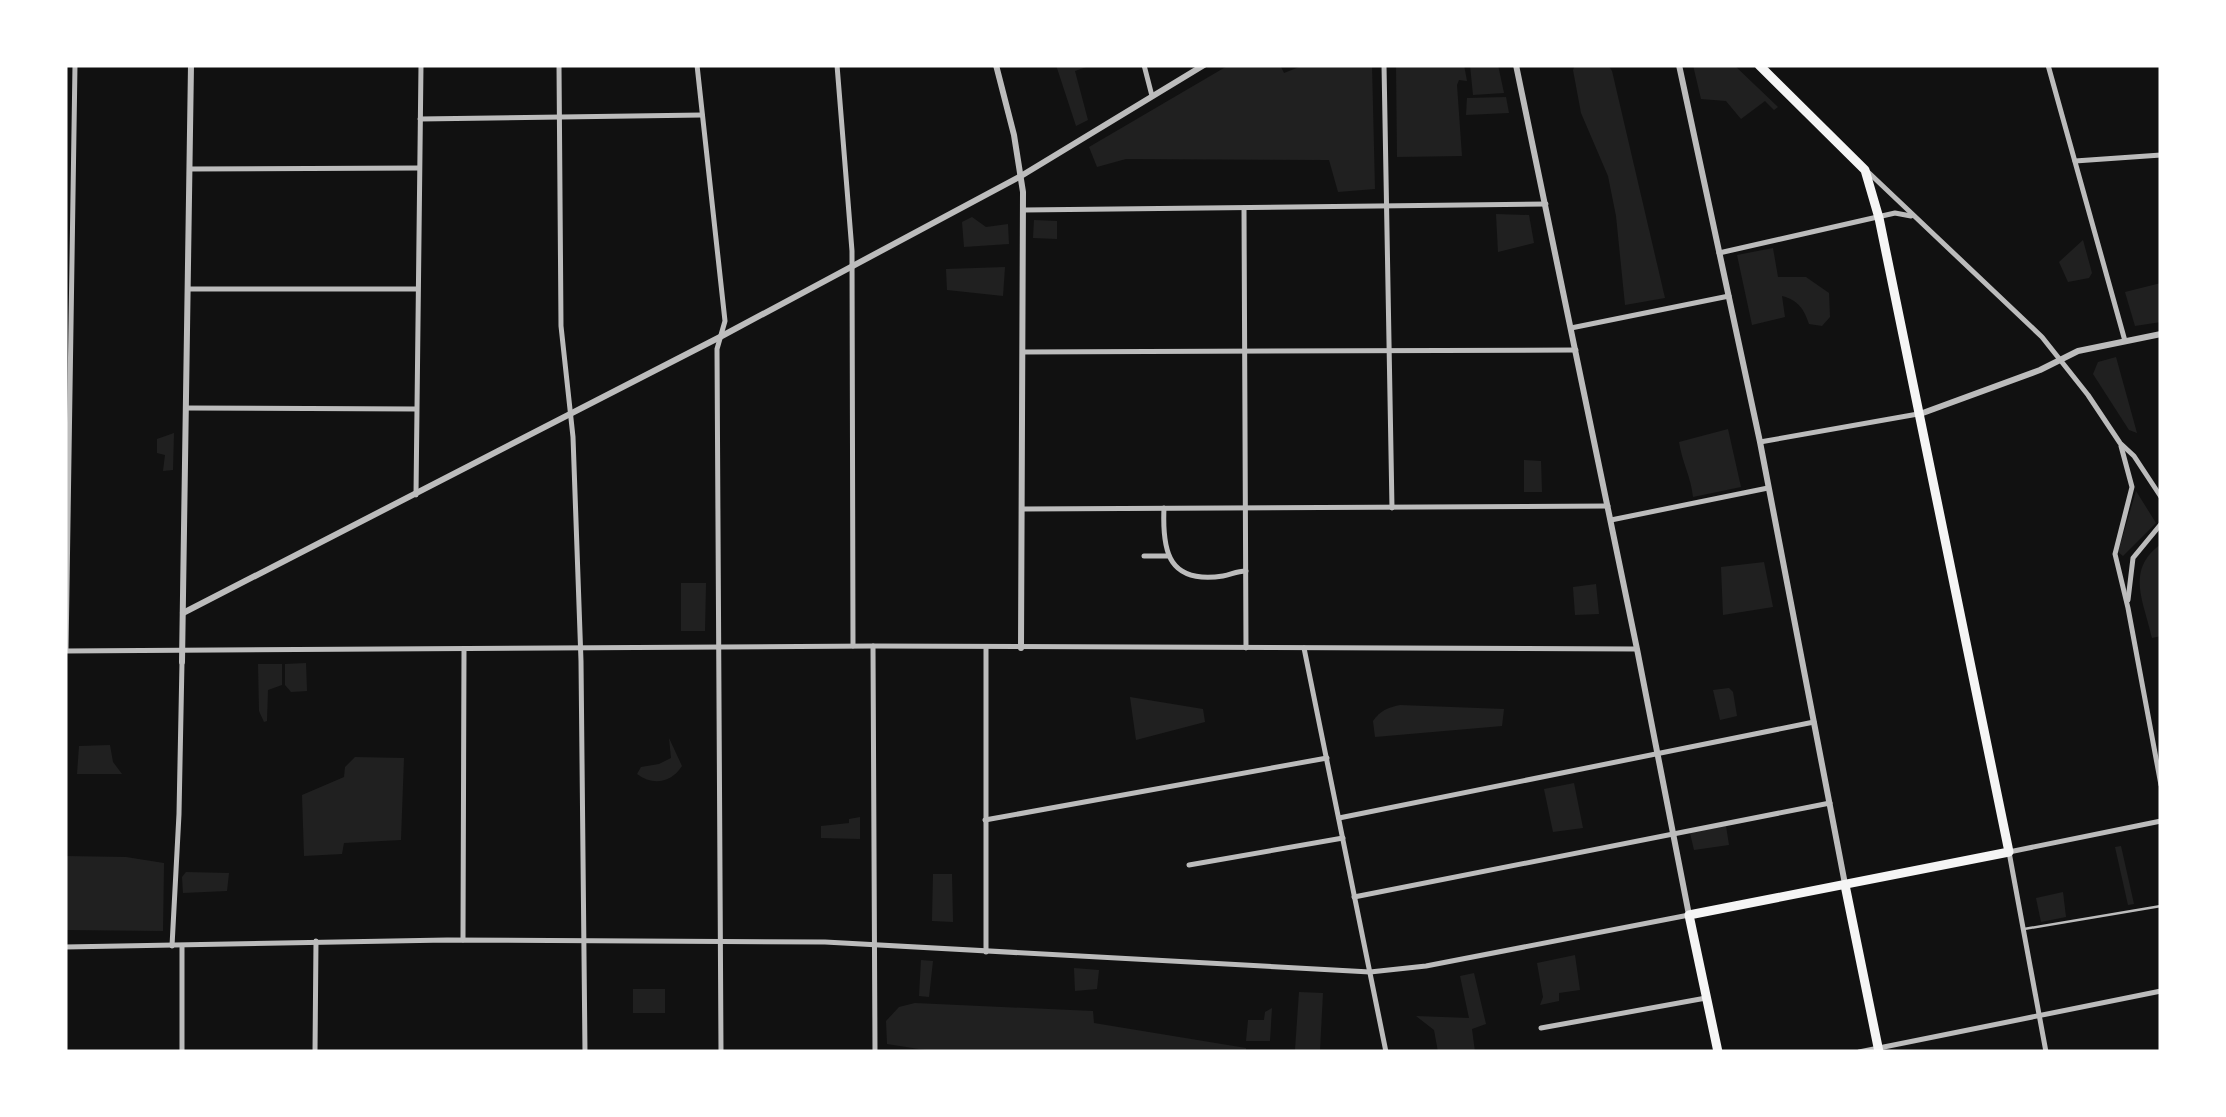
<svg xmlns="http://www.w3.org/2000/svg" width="2226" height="1117" viewBox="0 0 2226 1117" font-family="Ubuntu,sans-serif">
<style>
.green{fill:#202020}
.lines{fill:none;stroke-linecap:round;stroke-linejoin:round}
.service{stroke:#bcbcbc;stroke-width:2.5}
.minor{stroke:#bcbcbc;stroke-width:5}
.tertiary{stroke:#bcbcbc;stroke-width:6}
.primary{stroke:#f5f5f5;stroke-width:9}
</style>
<rect width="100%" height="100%" fill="#111"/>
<g class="green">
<polygon points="1056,65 1092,65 1075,71 1088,120 1076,126"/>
<polygon points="1229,65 1280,65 1284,73 1304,65 1372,65 1375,189 1338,192 1329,160 1126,159 1097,167 1089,147"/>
<polygon points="1396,65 1464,65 1467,81 1459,80 1457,85 1462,156 1397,157"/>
<polygon points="1470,65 1498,65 1504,93 1473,95"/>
<polygon points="1575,65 1608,65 1612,71 1665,298 1625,305 1616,216 1608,176 1581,113 1573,70"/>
<polygon points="1693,65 1734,65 1778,107 1774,110 1765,101 1741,119 1726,101 1701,99"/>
<polygon points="1506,97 1509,113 1466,115 1467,98"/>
<polygon points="1496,214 1529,215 1534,243 1498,252"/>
<polygon points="972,217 986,227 1008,224 1009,244 964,247 962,222"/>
<polygon points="1034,220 1057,221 1057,239 1033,238"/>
<polygon points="2083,240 2092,273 2089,278 2068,282 2059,262"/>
<path d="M 1773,248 L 1778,277 L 1806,277 L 1829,293 L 1830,317 L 1822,326 L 1809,324 C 1804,309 1798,300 1782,296 L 1785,317 L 1752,325 L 1737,255 Z"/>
<polygon points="1005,267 1003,296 947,290 946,269"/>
<polygon points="2161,283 2161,322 2135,326 2125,292"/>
<polygon points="2116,357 2137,433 2129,430 2093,374 2098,362"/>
<path d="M 1728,429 L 1741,487 L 1693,497 C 1691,477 1682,462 1679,442 Z"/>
<polygon points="174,433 173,470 163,471 165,455 157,453 157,439"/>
<polygon points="1524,460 1541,461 1542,492 1524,492"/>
<polygon points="2136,491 2156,523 2123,556 2118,552"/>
<path d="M 2161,544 L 2161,636 L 2152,638 C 2144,601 2125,570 2161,544 Z"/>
<polygon points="1764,562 1773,607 1723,615 1721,567"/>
<polygon points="681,583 706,583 705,631 681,631"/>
<polygon points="1596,584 1599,614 1575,615 1573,587"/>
<polygon points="306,663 307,691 291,692 285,685 285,664"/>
<polygon points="258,664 282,664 282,685 268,690 267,721 264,722 259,711"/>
<polygon points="1729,688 1733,692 1737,716 1720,720 1713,690"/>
<polygon points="1130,697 1203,709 1205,722 1136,740"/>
<path d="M 1400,705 L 1504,709 L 1502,726 L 1375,737 L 1373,721 C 1381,710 1387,708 1400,705 Z"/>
<path d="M 669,738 L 682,766 C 671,783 653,786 637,774 L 641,767 L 659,764 L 671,758 Z"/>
<polygon points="110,745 113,762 122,774 77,774 79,746"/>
<polygon points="355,757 404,758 401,840 344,843 342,854 304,856 302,795 344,777 345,767"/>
<polygon points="1574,783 1583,828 1553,832 1544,789"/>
<polygon points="860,817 860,839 821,838 821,826 849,823 849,819"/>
<polygon points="1726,826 1729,845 1694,850 1690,833"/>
<polygon points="2121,846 2134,904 2128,905 2115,847"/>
<polygon points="65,856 126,857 164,863 163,931 65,930"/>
<polygon points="186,872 229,873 227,891 183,893 182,877"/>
<polygon points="933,874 952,874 953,922 932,921"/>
<polygon points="2063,892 2066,917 2041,922 2036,898"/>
<polygon points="1575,955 1580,990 1559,993 1559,1001 1540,1005 1543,997 1537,963"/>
<polygon points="921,960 933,961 929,997 919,996"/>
<polygon points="1074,968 1099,970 1097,989 1075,991"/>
<polygon points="1474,973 1486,1024 1472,1029 1475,1052 1438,1052 1434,1030 1416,1016 1469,1018 1460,976"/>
<rect x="633" y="989" width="32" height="24"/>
<polygon points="1299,992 1323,993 1320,1050 1295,1050"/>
<polygon points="915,1003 1093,1011 1094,1023 1246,1048 1246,1052 938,1052 887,1044 886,1021 899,1007"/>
<polygon points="1272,1008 1270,1041 1246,1041 1248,1020 1264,1020 1265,1012"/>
</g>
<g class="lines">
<polyline class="service" points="2024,929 2161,906"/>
<g class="minor">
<polyline points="559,65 561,326 573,437 581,661 585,1052"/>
<polyline points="697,65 725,321 717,349 721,1052"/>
<polyline points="837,65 852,251 853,646"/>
<polyline points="1144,65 1152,96"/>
<polyline points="1384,65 1392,508"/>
<polyline points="2048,65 2125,341"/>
<polyline points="420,119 702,115"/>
<polyline points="2075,161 2161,155"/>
<polyline points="190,169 419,168"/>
<polyline points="1868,172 2042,337 2088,395 2120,443 2134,456 2161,497"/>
<polyline points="1244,208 1246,648"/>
<polyline points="1024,210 1546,204"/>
<polyline points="1719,253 1895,213 1911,216"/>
<polyline points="188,289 417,289"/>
<polyline points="1571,328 1729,296"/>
<polyline points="1023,352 1576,350"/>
<polyline points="186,408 416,409"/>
<polyline points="1760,442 1918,414"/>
<polyline points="2121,446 2132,487 2115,554 2128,608 2161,785"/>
<polyline points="416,495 421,65"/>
<path d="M 1164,508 C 1162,553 1169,584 1223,576 C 1231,575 1236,571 1246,571"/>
<polyline points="1023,509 1608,506"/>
<polyline points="1611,520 1768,488"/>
<polyline points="1144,556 1168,556"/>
<polyline points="2128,600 2133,558 2161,524"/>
<polyline points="873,646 875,1052"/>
<polyline points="986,648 986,952"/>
<polyline points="1304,648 1386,1052"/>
<polyline points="65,651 873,646 1637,649"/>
<polyline points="66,651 75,65"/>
<polyline points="1339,818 1814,722"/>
<polyline points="985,820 1327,758"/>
<polyline points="1189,865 1343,838"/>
<polyline points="1354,897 1830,803"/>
<polyline points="463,940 464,650"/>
<polyline points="172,946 179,814 182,662"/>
<polyline points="65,947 447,940 825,942 1370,972 1426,966 1689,915"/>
<polyline points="1541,1028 1706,998"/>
<polyline points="182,1052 182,946"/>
<polyline points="315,1052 316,941"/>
<polyline points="1859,1052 2161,991"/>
<polyline points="2046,1052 2009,852 2161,821"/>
</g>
<g class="tertiary">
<polyline points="996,65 1014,135 1023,192 1021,648"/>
<polyline points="1516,65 1637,649 1689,915"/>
<polyline points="1679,65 1760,442 1845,884"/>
<polyline points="1920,414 2040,370 2078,351 2161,334"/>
<polyline points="183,613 720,337 1021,176 1204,65"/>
<polyline points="182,662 191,65"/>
</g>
<g class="primary">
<polyline points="1845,885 1879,1052"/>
<polyline points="1718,1052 1689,915 2009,852 1879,218 1865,170 1759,65"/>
</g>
</g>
<rect width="2226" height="1117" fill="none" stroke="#ffffff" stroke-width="135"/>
</svg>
